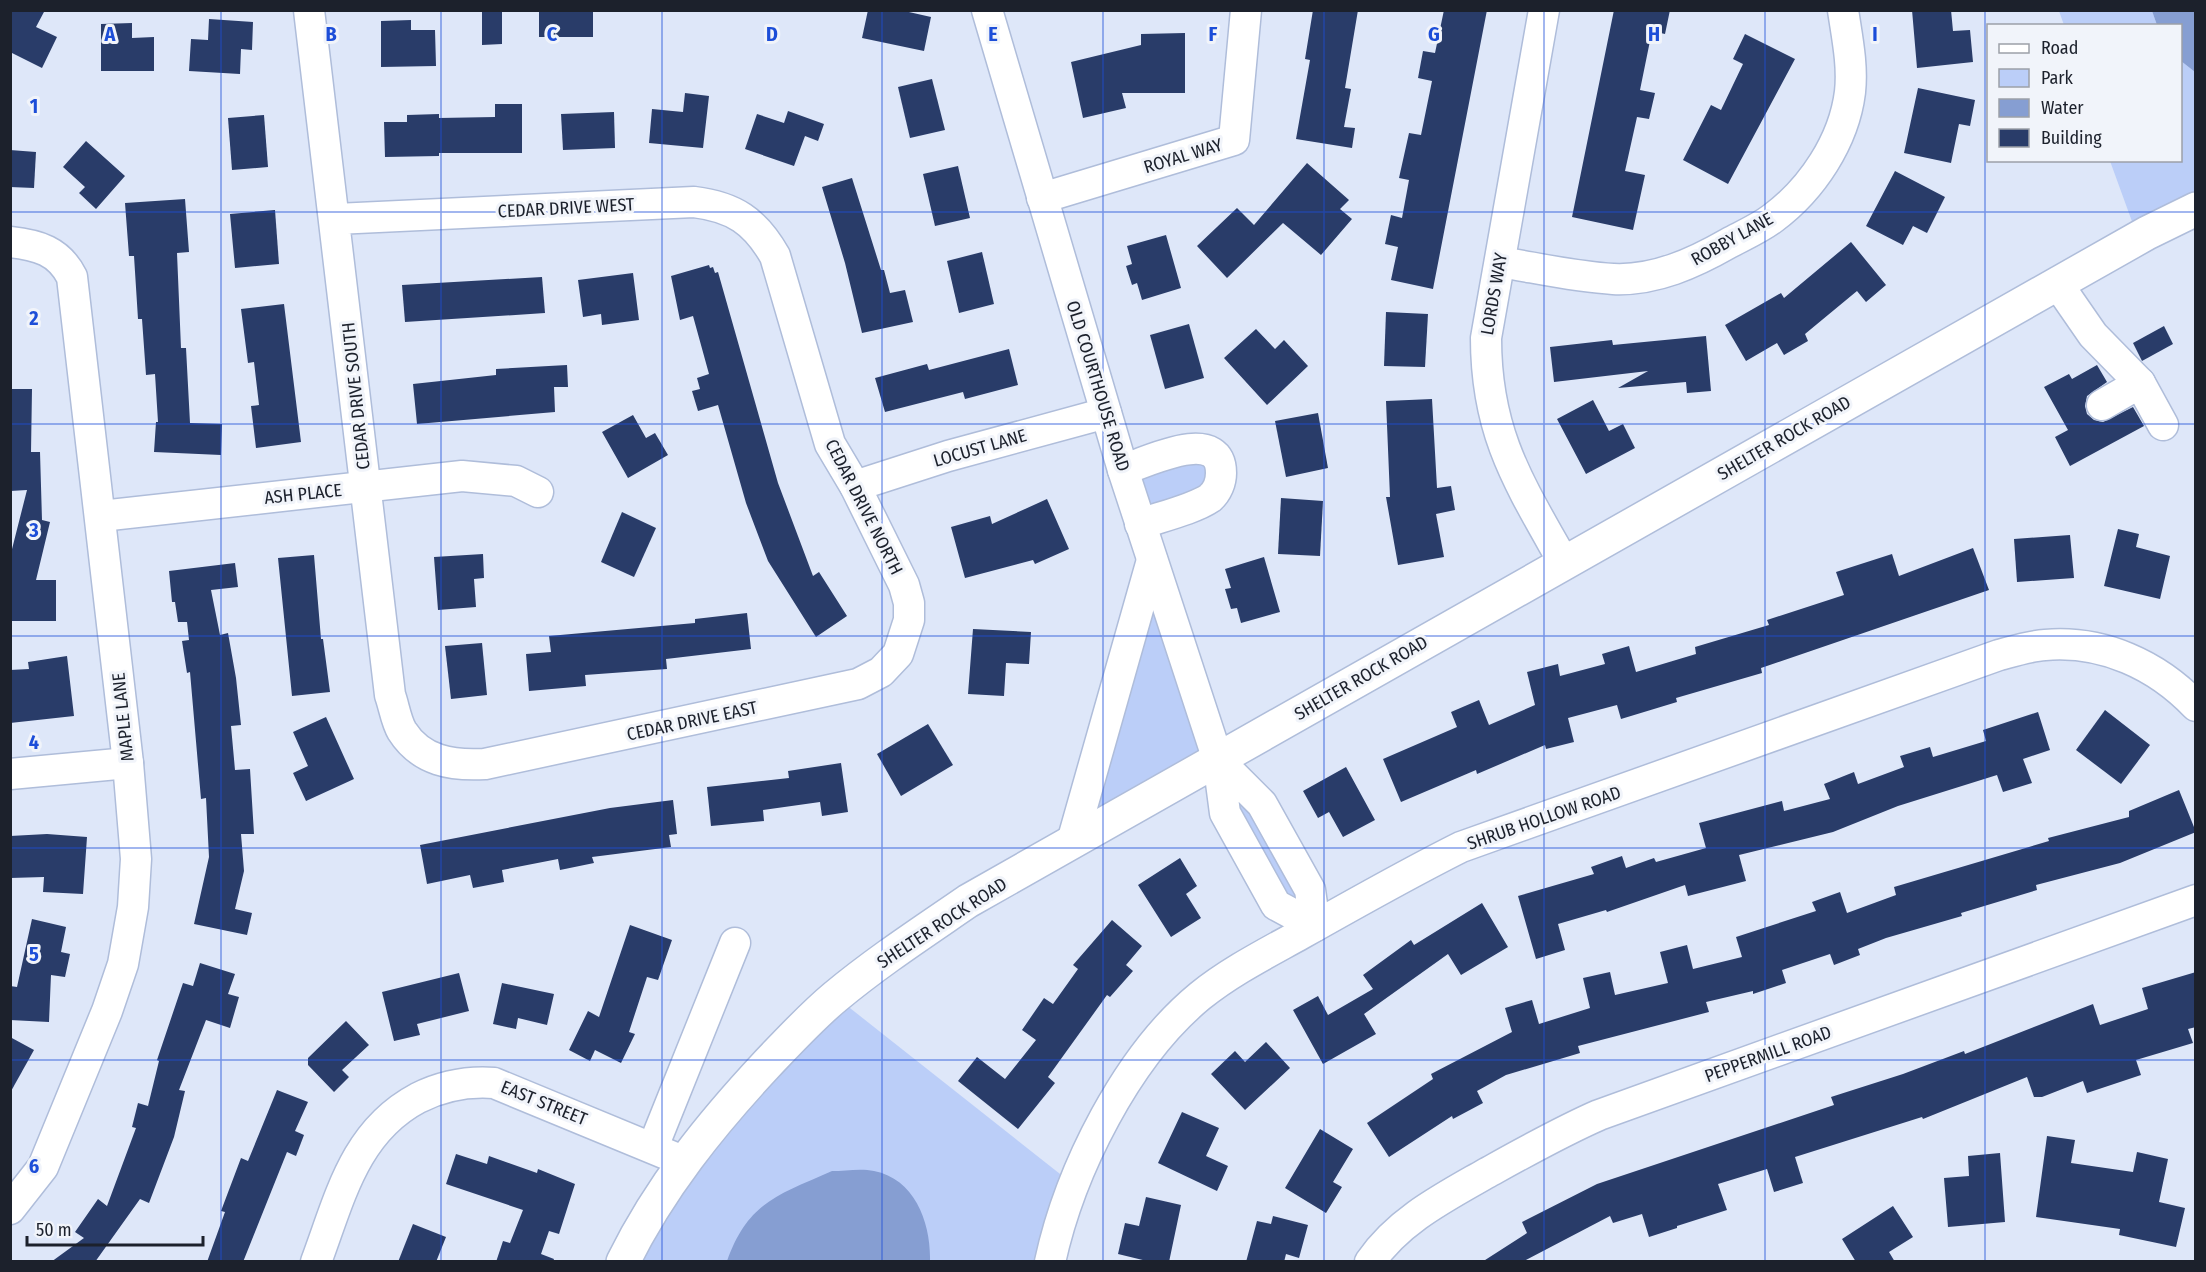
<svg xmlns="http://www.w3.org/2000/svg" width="2206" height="1272" viewBox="0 0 2206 1272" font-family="'Fira Sans Condensed',sans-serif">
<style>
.green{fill:#bbcef8}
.water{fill:#869ed2}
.building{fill:#293c69}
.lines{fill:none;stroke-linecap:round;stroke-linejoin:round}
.minor-casing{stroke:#afbdda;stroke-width:33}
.major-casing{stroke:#afbdda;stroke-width:36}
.minor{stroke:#fff;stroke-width:30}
.major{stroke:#fff;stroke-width:33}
.grid{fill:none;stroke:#1d4ed8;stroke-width:1.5;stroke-opacity:0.55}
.labels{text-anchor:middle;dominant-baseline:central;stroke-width:6;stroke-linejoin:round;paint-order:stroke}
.street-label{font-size:18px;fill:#1c212c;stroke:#f1f4fa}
.grid-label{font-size:20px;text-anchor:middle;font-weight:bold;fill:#1d4ed8;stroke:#f1f4fa;stroke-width:6;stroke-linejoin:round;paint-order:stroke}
</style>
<rect width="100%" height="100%" fill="#dee7f9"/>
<g class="green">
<polygon points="2059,11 2152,11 2157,25 2064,25"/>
<polygon points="2181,61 2195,72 2195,209 2138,238 2110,161 2180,160"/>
<polygon points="1190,448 1220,482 1140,524 1123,470"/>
<polygon points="1152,560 1218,760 1262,804 1315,926 1276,905 1217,760 1072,842"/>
<polygon points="836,997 1074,1185 1050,1261 623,1262"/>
</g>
<g class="water">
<polygon points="2152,11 2195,11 2195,72 2181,61 2180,26 2157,25"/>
<path d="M 832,1171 C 845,1171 861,1168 874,1171 C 915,1179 931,1223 930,1261 L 727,1261 C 748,1202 778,1195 832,1171 Z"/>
</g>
<g class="building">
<polygon points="10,10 45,10 36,27 57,37 42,68 10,52"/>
<polygon points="482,10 502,10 502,44 482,45"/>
<rect x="539" y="10" width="54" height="27"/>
<polygon points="868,10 900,10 931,17 924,51 862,38"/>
<polygon points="1313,10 1358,10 1345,88 1351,89 1344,127 1355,128 1352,148 1296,139 1310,60 1305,59"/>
<polygon points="1444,10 1487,10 1433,289 1391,280 1398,247 1385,244 1391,215 1402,218 1409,180 1399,178 1409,133 1421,135 1432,81 1418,78 1423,51 1435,53"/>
<polygon points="1614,10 1670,10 1665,34 1652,31 1640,90 1655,93 1649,119 1637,117 1625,171 1645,175 1633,230 1572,217"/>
<polygon points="1912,10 1951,10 1953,31 1970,30 1973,62 1917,68"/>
<polygon points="209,19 253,22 252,50 241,49 240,74 189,71 191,39 208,40"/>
<polygon points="411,20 411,30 435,30 436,66 381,67 381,21"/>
<polygon points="132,23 132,38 154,37 154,71 101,71 101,24"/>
<polygon points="1185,33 1185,93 1122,93 1126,108 1083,118 1071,62 1141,45 1141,34"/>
<polygon points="1745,34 1795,59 1728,184 1683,160 1711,105 1721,110 1743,64 1733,59"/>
<polygon points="932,79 945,130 910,138 898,87"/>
<polygon points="1918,88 1975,100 1970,126 1959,124 1951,163 1904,153"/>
<polygon points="685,93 709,96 703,148 649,143 652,109 683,112"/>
<polygon points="495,104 522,104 522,153 439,153 439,156 385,157 384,122 407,122 407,115 439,114 439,118 495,117"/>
<polygon points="788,111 824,124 818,141 805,136 794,166 745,149 757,114 784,123"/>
<polygon points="614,112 615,148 563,150 561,114"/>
<polygon points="264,115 268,167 232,170 228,118"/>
<polygon points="86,141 125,176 96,209 79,193 85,187 63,167"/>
<polygon points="10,150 36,152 34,188 10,187"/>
<polygon points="1307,163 1349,200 1340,209 1352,219 1321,255 1283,223 1227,278 1197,246 1237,208 1254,225"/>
<polygon points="958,166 970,218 935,226 923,174"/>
<polygon points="1895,171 1945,197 1927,233 1913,226 1903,245 1866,226"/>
<polygon points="852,178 881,270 884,270 890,293 905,290 913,322 862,333 845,263 822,187"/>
<polygon points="185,199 189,252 177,253 181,348 186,348 190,423 222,424 221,455 154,452 156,422 158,422 155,374 146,375 142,319 138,319 134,256 129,256 125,203"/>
<polygon points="275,210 279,264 235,268 230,214"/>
<polygon points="1166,235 1181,288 1142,300 1137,283 1132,285 1126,266 1132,264 1127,246"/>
<polygon points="1851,242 1886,285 1866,302 1857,291 1805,334 1808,341 1784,355 1777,343 1746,361 1725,325 1781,293 1784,298"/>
<polygon points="982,252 994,304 959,313 947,261"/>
<polygon points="709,265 710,268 713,267 715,273 718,272 778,483 813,576 819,572 847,616 816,637 768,561 746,503 718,405 698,411 692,391 700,389 697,378 709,374 693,316 680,320 671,276"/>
<polygon points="633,273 639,320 602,325 601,314 583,317 578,280"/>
<polygon points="542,277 545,313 405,322 402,285"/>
<polygon points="284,304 301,442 256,448 251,406 259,405 254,362 248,363 241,309"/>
<polygon points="1386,312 1428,314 1425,367 1384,366"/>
<polygon points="1189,324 1204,378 1165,389 1150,335"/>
<polygon points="2164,326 2173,344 2142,361 2133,343"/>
<polygon points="1256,329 1275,349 1284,340 1308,366 1267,405 1224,358"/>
<polygon points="1706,336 1711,391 1687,393 1686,382 1618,388 1648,371 1554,382 1550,347 1612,340 1613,345"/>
<polygon points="1009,349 1018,385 965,399 963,392 885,412 875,378 927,364 929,370"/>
<polygon points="567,365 568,387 554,387 555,412 417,424 413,384 496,375 496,369"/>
<polygon points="2097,365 2107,382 2087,396 2085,406 2087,414 2094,420 2103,422 2133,407 2144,426 2070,466 2055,437 2068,430 2044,387 2069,374 2072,379"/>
<polygon points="10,389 32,389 31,452 40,452 42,520 50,522 36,580 56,580 56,621 10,621 10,557 27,490 10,491"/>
<polygon points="1432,399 1437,488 1451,486 1455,510 1436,514 1444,557 1398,565 1386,497 1390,497 1386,401"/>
<polygon points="1593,400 1609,431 1623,424 1635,448 1586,474 1557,419"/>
<polygon points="1318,413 1328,468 1286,477 1275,421"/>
<polygon points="633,415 646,438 655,433 668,455 628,478 602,432"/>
<polygon points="1281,498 1323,501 1320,556 1278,554"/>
<polygon points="1047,499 1069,549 1035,564 1033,560 965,578 951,527 990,516 992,524"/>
<polygon points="622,512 656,528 634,577 601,562"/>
<polygon points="2118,529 2139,534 2136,547 2170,556 2160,599 2104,586"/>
<polygon points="2070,535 2074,578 2017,582 2014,539"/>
<polygon points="1973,548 1989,590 1761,668 1762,673 1676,698 1677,702 1621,719 1617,705 1568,718 1574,742 1546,749 1545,745 1477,774 1476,770 1401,802 1383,759 1457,727 1451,712 1479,700 1489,725 1535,705 1527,672 1558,664 1560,676 1605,664 1602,654 1629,646 1636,672 1696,654 1695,647 1769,625 1767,620 1844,595 1836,572 1892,554 1899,576"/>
<polygon points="483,554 484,578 474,579 476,607 438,610 434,557"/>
<polygon points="314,555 321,639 323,639 330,692 292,696 278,558"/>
<polygon points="1264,557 1280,612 1241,623 1237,608 1231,609 1225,589 1231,588 1225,569"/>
<polygon points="235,563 238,587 211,590 220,635 228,633 236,678 241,725 231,726 235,770 250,769 254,834 241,834 244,871 235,909 252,913 247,935 194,924 209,857 206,798 201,799 190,672 187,673 182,641 189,640 187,622 178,622 175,602 172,602 169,571"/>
<polygon points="747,613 751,649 666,659 667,669 585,675 586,686 529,691 526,654 551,652 549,636 695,623 695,619"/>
<polygon points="973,629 1031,632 1029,664 1006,663 1004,696 968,694"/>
<polygon points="482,643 487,695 451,699 445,646"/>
<polygon points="67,656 74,716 10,723 10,670 29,669 28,662"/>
<polygon points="2105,710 2150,745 2121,784 2076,750"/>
<polygon points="2038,712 2050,750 2023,759 2032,783 2003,792 1997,775 1898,806 1833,832 1739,855 1746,881 1688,896 1685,885 1607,912 1606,910 1558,924 1565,950 1536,959 1518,896 1594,874 1591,867 1622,856 1626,868 1654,858 1656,862 1706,848 1699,823 1782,801 1784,811 1830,799 1824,784 1854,772 1858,784 1904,767 1900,756 1930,747 1933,757 1986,741 1983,730"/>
<polygon points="326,717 354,779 306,801 293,773 308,766 293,732"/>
<polygon points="928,724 953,765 901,796 877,754"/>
<polygon points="841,763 848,812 822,816 820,802 763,810 764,821 711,826 707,787 789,778 788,771"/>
<polygon points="1346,767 1375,820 1343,837 1329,812 1318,818 1303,791"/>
<polygon points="2179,790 2196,832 2120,863 2036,885 2037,890 1961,913 1962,916 1886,938 1858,949 1860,955 1834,965 1830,954 1782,970 1786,983 1753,994 1753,991 1706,1002 1709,1012 1578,1046 1580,1053 1506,1075 1477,1091 1483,1103 1453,1119 1452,1116 1389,1157 1367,1123 1433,1079 1431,1074 1512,1032 1505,1008 1532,1000 1539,1024 1590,1008 1583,978 1610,972 1615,995 1668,983 1660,952 1687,945 1693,969 1742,957 1736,937 1816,911 1812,902 1840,892 1847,913 1896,895 1894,887 2049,841 2048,838 2129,817 2129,811"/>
<polygon points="673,800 677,834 669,835 671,847 592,857 594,863 560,870 558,859 502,870 504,882 473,888 470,875 427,884 420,845 610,808"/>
<polygon points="47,834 87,837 83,894 43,892 44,877 10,878 10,836"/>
<polygon points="1180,858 1197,886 1186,894 1201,918 1171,937 1138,885"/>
<polygon points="1482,903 1508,947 1461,975 1448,954 1364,1014 1376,1034 1323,1064 1293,1010 1318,996 1328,1015 1373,989 1363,975 1411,940 1414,945"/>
<polygon points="32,919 66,927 61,952 70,954 65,977 51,975 49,1022 10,1020 10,986 17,987"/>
<polygon points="1112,920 1142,946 1126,965 1133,971 1110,997 1107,995 1048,1077 1055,1083 1018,1129 958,1081 977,1057 1005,1079 1036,1040 1022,1030 1044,998 1053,1004 1078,969 1073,965"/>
<polygon points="630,925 672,940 658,980 647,977 629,1032 635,1034 621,1063 595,1050 590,1061 569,1050 588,1011 599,1017"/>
<polygon points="200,963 235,974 228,994 239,997 230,1028 206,1020 179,1090 185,1091 174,1137 149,1203 140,1199 95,1262 51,1262 84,1238 75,1232 98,1199 107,1206 136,1128 132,1127 138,1103 148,1106 159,1061 157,1060 183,983 193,986"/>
<polygon points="2196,972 2196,1027 2188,1029 2193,1043 2136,1060 2141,1075 2087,1093 2083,1081 2042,1097 2034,1097 2027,1077 1923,1119 1922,1117 1795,1157 1803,1183 1774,1192 1767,1169 1718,1184 1727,1210 1677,1226 1677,1228 1649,1237 1642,1214 1613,1223 1610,1216 1522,1262 1482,1262 1527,1233 1522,1222 1597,1184 1834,1105 1831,1097 1903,1074 1964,1051 1965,1054 2093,1004 2100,1025 2148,1009 2142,988"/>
<polygon points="459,973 469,1011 417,1024 420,1035 394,1041 382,992"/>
<polygon points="502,983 554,994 547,1025 518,1018 516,1029 493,1024"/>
<polygon points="346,1021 369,1045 342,1070 349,1077 334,1092 308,1065 308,1058"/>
<polygon points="10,1037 34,1050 10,1093"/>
<polygon points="1266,1042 1290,1068 1245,1110 1211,1074 1235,1051 1245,1062"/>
<polygon points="277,1090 308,1102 295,1131 304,1135 296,1156 287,1152 243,1262 207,1262 225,1212 221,1211 241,1158 248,1161"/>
<polygon points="1182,1112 1219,1128 1206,1156 1228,1166 1217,1191 1158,1163"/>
<polygon points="1320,1129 1353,1149 1333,1182 1342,1187 1326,1213 1285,1188"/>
<polygon points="2047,1136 2075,1140 2071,1163 2133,1172 2137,1152 2168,1159 2159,1202 2185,1208 2176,1247 2119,1235 2120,1229 2036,1217"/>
<polygon points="2000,1153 2005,1222 1948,1227 1944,1178 1969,1176 1968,1156"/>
<polygon points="456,1154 487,1164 489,1156 537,1173 538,1169 575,1184 559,1234 549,1231 541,1254 554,1259 553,1262 496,1262 503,1241 510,1243 523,1210 446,1184"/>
<polygon points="1146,1197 1181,1205 1169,1262 1151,1262 1118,1254 1125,1223 1139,1226"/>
<polygon points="1893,1206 1913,1237 1889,1252 1895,1262 1856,1262 1842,1239"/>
<polygon points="1273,1216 1308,1225 1299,1258 1286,1254 1284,1262 1246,1262 1257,1221 1271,1224"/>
<polygon points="413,1224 446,1237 436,1262 398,1262"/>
</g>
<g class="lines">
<g class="minor-casing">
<g id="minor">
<path d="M 309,10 L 390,695 C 394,706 396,721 402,731 C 421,761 452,766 485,764 L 858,684 L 881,672 L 898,654 L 909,620 L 909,603 L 904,585 L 855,486 L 830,444 L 775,256 C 755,221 734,207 694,202 L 336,219"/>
<polyline points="987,10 1123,470 1218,760 1225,813 1276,905 1315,926 1310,890 1262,804 1218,760"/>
<path d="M 1544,10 L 1486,338 C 1486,434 1519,483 1564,563"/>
<polyline points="1042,198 1234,140 1246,10"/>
<path d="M 10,242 C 38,245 59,251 72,277 L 128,763 L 136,859 L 133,907 L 123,964 L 107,1011 L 43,1167 L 10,1209"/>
<path d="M 1500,262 C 1537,268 1576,277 1613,279 C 1655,281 1694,263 1729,243 C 1744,235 1760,228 1773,218 C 1812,189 1844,141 1850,92 C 1853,65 1847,37 1843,10"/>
<polyline points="2057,283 2093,335 2140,383 2163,425"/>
<polyline points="2102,405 2140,383"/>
<path d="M 1123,470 C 1146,462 1221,425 1221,473 C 1221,482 1217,492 1210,498 C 1194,509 1160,517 1140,524"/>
<polyline points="855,486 948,456 1106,413"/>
<polyline points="101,516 462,476 516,481 538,492"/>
<polyline points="10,774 128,763"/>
<polyline points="1072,842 1152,560"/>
<polyline points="653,1147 735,943"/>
<path d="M 316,1262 C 340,1198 354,1132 418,1098 C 442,1086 467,1081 494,1083 L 683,1161"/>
<path d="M 1050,1262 C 1070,1170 1127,1056 1200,996 C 1231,971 1267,953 1301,934 C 1354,904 1407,874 1461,847 L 1999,655 C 2014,651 2030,646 2045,645 C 2103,640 2157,665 2196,706"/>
<path d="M 1370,1262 C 1398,1221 1443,1198 1485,1174 C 1523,1153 1560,1132 1599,1115 L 2196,900"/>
</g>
</g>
<g class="major-casing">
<path id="major" d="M 623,1262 C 660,1187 711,1124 767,1064 C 789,1041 811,1017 835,997 C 877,962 923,932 968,901 L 2147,233 L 2196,209"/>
</g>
<use href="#minor" class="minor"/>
<use href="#major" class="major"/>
</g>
<path class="grid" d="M 221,10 L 221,1262M 441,10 L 441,1262M 662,10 L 662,1262M 882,10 L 882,1262M 1103,10 L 1103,1262M 1324,10 L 1324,1262M 1544,10 L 1544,1262M 1765,10 L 1765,1262M 1985,10 L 1985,1262M 10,212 L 2196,212M 10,424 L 2196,424M 10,636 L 2196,636M 10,848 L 2196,848M 10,1060 L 2196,1060"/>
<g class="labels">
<g class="street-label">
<text transform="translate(1183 156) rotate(-17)">ROYAL WAY</text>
<text transform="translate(566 208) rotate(-3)">CEDAR DRIVE WEST</text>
<text transform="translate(1732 239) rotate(-29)">ROBBY LANE</text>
<text transform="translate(1494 294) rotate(-80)">LORDS WAY</text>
<text transform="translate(1098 386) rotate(73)">OLD COURTHOUSE ROAD</text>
<text transform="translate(356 396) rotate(-96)">CEDAR DRIVE SOUTH</text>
<text transform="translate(1784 438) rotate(-30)">SHELTER ROCK ROAD</text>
<text transform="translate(980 448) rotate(-16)">LOCUST LANE</text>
<text transform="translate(303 494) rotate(-6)">ASH PLACE</text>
<text transform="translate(864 507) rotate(63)">CEDAR DRIVE NORTH</text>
<text transform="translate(1361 678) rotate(-30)">SHELTER ROCK ROAD</text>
<text transform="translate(123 717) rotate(-96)">MAPLE LANE</text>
<text transform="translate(692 721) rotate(-12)">CEDAR DRIVE EAST</text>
<text transform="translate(1544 818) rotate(-19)">SHRUB HOLLOW ROAD</text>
<text transform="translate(942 923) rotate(-33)">SHELTER ROCK ROAD</text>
<text transform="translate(1768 1054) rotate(-20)">PEPPERMILL ROAD</text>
<text transform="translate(544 1103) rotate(22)">EAST STREET</text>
</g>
</g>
<g class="grid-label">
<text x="110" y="41">A</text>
<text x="331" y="41">B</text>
<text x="552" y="41">C</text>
<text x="772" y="41">D</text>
<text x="993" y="41">E</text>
<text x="1213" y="41">F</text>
<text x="1434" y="41">G</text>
<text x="1654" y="41">H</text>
<text x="1875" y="41">I</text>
<text x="34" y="113">1</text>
<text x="34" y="325">2</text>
<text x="34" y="537">3</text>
<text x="34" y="749">4</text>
<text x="34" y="961">5</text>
<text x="34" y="1173">6</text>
</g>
<rect width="2206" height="1272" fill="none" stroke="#1c212c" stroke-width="24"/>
<rect x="1987" y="24" width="195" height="138" fill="#f1f4fa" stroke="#9ca0a8" stroke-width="1.5"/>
<rect x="1999" y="44" width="30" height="9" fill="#ffffff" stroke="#9ca0a8" stroke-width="1.5"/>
<text x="2041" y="54" font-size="18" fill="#1c212c">Road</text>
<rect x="1999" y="69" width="30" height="18" fill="#bbcef8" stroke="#9ca0a8" stroke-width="1.5"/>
<text x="2041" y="84" font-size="18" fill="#1c212c">Park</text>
<rect x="1999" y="99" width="30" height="18" fill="#869ed2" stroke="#9ca0a8" stroke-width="1.5"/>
<text x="2041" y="114" font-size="18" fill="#1c212c">Water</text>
<rect x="1999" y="129" width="30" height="18" fill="#293c69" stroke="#9ca0a8" stroke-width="1.5"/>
<text x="2041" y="144" font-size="18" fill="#1c212c">Building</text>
<path d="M27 1236v9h176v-9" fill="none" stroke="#1c212c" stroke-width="3"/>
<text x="36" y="1236" font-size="18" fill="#1c212c" stroke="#f1f4fa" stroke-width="4.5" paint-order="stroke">50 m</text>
</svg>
